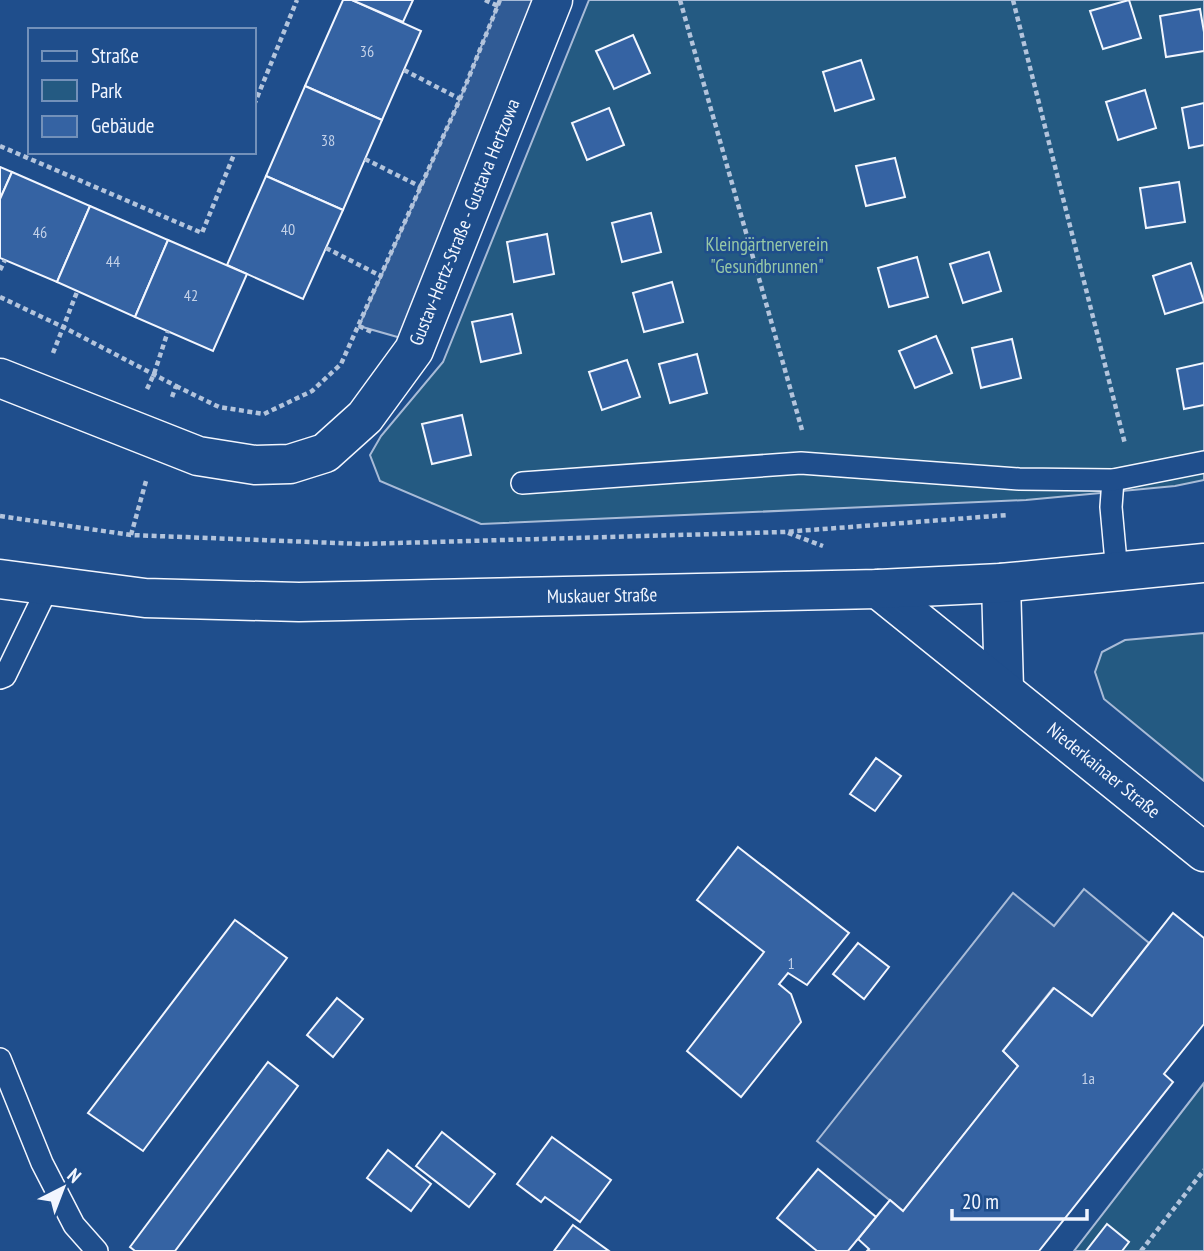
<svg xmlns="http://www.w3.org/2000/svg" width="1204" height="1251" viewBox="0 0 1204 1251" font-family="'PT Sans Narrow',sans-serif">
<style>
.green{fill:#245a82;stroke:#a8bbd7;stroke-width:2}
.parking{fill:#305b95;stroke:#a8bbd7;stroke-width:2}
.building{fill:#3563a3;stroke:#f2f6ff;stroke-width:2}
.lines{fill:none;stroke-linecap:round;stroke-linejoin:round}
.service-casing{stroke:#f2f6ff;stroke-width:24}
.minor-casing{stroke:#f2f6ff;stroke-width:41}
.tertiary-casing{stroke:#f2f6ff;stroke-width:41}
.path{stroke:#b3c4dc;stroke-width:4.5;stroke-dasharray:5 3.5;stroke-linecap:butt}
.service{stroke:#1f4e8c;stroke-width:21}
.minor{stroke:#1f4e8c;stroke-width:38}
.tertiary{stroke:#1f4e8c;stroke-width:38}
.labels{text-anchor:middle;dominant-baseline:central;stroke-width:5;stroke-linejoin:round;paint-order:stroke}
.number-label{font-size:16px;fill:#c3d1e8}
.street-label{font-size:19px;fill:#f2f6ff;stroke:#1f4e8c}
.park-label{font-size:19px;fill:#97c8a6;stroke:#1f4e8c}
</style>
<rect width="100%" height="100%" fill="#1f4e8c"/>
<g class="green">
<polygon points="589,0 1204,0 1204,480 1175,486 1026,500 481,524 380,481 370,455 381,436 443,362"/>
<polygon points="1204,633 1204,781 1104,699 1095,672 1102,652 1125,640"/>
<polygon points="1204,1083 1204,1251 1074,1251"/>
</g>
<g class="parking">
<polygon points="500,0 538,0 401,338 359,326 460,99"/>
<polygon points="1084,889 1149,943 1092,1016 1053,988 1003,1051 1018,1066 903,1211 817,1141 1013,893 1054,926"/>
</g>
<g class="building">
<polygon points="343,0 352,0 421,31 382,120 305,86"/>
<polygon points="352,0 413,0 403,22"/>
<polygon points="1129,0 1141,38 1103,49 1090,11"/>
<polygon points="1200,9 1204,32 1204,51 1166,57 1160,16"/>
<polygon points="633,35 650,73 614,89 596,51"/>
<polygon points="861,60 874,99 835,111 823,72"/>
<polygon points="305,86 382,120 343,210 266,176"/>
<polygon points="1145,90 1156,128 1118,140 1106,102"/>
<polygon points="1204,103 1204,145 1189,148 1182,108"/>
<polygon points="609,108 624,145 587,160 572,123"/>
<polygon points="895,158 905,197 866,206 856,166"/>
<polygon points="0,167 12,172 0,199"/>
<polygon points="12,172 90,206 57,282 0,258 0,199"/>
<polygon points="266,176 343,210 303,299 227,265"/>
<polygon points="1179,182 1185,222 1146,228 1140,188"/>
<polygon points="90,206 168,240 135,317 57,282"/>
<polygon points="651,213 661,252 622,262 612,223"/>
<polygon points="547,234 554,274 514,282 507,242"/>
<polygon points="168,240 247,274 213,351 135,317"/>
<polygon points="989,252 1001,291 963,303 950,264"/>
<polygon points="917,257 928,297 889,307 878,268"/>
<polygon points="1191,263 1204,302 1165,314 1153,276"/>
<polygon points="672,282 683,322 644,332 633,293"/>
<polygon points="512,314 521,353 481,362 472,322"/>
<polygon points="936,336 952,373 915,388 899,351"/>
<polygon points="1012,339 1021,378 981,388 972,348"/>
<polygon points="697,354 707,393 670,403 659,364"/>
<polygon points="627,360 640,397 602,410 589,372"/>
<polygon points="1204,363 1204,405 1184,409 1177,369"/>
<polygon points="462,415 471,455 432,464 422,424"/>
<polygon points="876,758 901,776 875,811 850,794"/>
<polygon points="738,847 849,933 807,985 788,973 779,984 791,994 801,1022 741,1097 687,1051 764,952 697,900"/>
<polygon points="1173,913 1204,938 1204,1024 1164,1074 1173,1082 1039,1251 867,1251 869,1249 858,1239 890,1200 903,1211 1018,1066 1003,1051 1054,988 1092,1016"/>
<polygon points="235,920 287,958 143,1151 88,1113"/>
<polygon points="858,943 889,967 864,999 833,974"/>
<polygon points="337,998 363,1019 333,1057 307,1035"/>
<polygon points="268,1062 298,1086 175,1251 135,1251 130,1247"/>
<polygon points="442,1132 495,1174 469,1207 416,1166"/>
<polygon points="552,1137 611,1180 580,1222 545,1197 541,1202 517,1184"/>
<polygon points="388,1150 431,1184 411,1211 367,1178"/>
<polygon points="818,1169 876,1217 848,1251 817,1251 777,1218"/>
<polygon points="1107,1224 1129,1242 1122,1251 1086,1251"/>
<polygon points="573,1225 609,1251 554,1251"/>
</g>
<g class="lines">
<g class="service-casing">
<g id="service">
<polyline points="1113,480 1111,507 1117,573"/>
<polyline points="522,483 801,463 1019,479 1113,480 1204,462"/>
<polyline points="0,678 5,676 49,585"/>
<polyline points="0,1059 42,1163 74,1225 97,1251"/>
</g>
</g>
<g class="minor-casing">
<g id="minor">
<polyline points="0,378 198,456 255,465 290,464 325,453 365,417 414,350 553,0"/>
<polyline points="1001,583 1004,689"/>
<polyline points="878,589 1204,852"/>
</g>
</g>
<g class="tertiary-casing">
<polyline id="tertiary" points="0,579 145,598 299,602 878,589 1001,583 1204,563"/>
</g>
<g class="path">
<polyline points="485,0 498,6"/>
<polyline points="680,0 802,430"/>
<polyline points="1013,0 1125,444"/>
<polyline points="404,70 460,99"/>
<polyline points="254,105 297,0"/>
<polyline points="0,146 202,233 235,152"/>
<polyline points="365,159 421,187"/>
<polyline points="326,248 381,276"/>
<polyline points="0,270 5,260"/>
<polyline points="0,297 63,327 176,386 171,400"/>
<polyline points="359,326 374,333"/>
<polyline points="53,353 77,292"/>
<polyline points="176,386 219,407 264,414 312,391 341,364 460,99 500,0"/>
<polyline points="147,389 154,374 168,331"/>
<polyline points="0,516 131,535 363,544 784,532 1008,515"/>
<polyline points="788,533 823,546"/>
<polyline points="131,535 146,481"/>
<polyline points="1141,1251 1204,1170"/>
</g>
<use href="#service" class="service"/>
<use href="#minor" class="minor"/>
<use href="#tertiary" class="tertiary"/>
</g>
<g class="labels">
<g class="number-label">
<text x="367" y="51">36</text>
<text x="328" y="140">38</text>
<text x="288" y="229">40</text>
<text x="40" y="232">46</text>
<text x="113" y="261">44</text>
<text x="191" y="295">42</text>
<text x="791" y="963">1</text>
<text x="1088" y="1078">1a</text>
</g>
<g class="street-label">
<text transform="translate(464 222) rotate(-68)">Gustav-Hertz-Straße - Gustava Hertzowa</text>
<text transform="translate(602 595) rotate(-1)">Muskauer Straße</text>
<text transform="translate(1104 770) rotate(39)">Niederkainaer Straße</text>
</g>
<g class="park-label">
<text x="767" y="244">Kleingärtnerverein<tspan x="767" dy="22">"Gesundbrunnen"</tspan></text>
</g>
</g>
<rect x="28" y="28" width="228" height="126" fill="#1f4e8c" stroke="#7391ba" stroke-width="2"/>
<rect x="42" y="51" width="35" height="10" fill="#1f4e8c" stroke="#7391ba" stroke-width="2"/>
<text x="91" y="63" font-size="21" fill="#f2f6ff">Straße</text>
<rect x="42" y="80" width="35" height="21" fill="#245a82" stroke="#7391ba" stroke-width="2"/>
<text x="91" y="98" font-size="21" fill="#f2f6ff">Park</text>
<rect x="42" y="116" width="35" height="21" fill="#3563a3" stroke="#7391ba" stroke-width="2"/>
<text x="91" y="133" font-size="21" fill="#f2f6ff">Gebäude</text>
<g transform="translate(63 1188) rotate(42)" stroke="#1f4e8c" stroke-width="5" paint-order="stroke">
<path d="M0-5L12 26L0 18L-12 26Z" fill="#f2f6ff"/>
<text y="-10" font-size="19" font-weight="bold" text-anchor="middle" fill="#f2f6ff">N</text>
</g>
<path d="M952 1209v10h135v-10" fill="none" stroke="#f2f6ff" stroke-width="3.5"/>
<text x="962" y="1209" font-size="21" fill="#f2f6ff" stroke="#1f4e8c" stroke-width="5" paint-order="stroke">20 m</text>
</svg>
